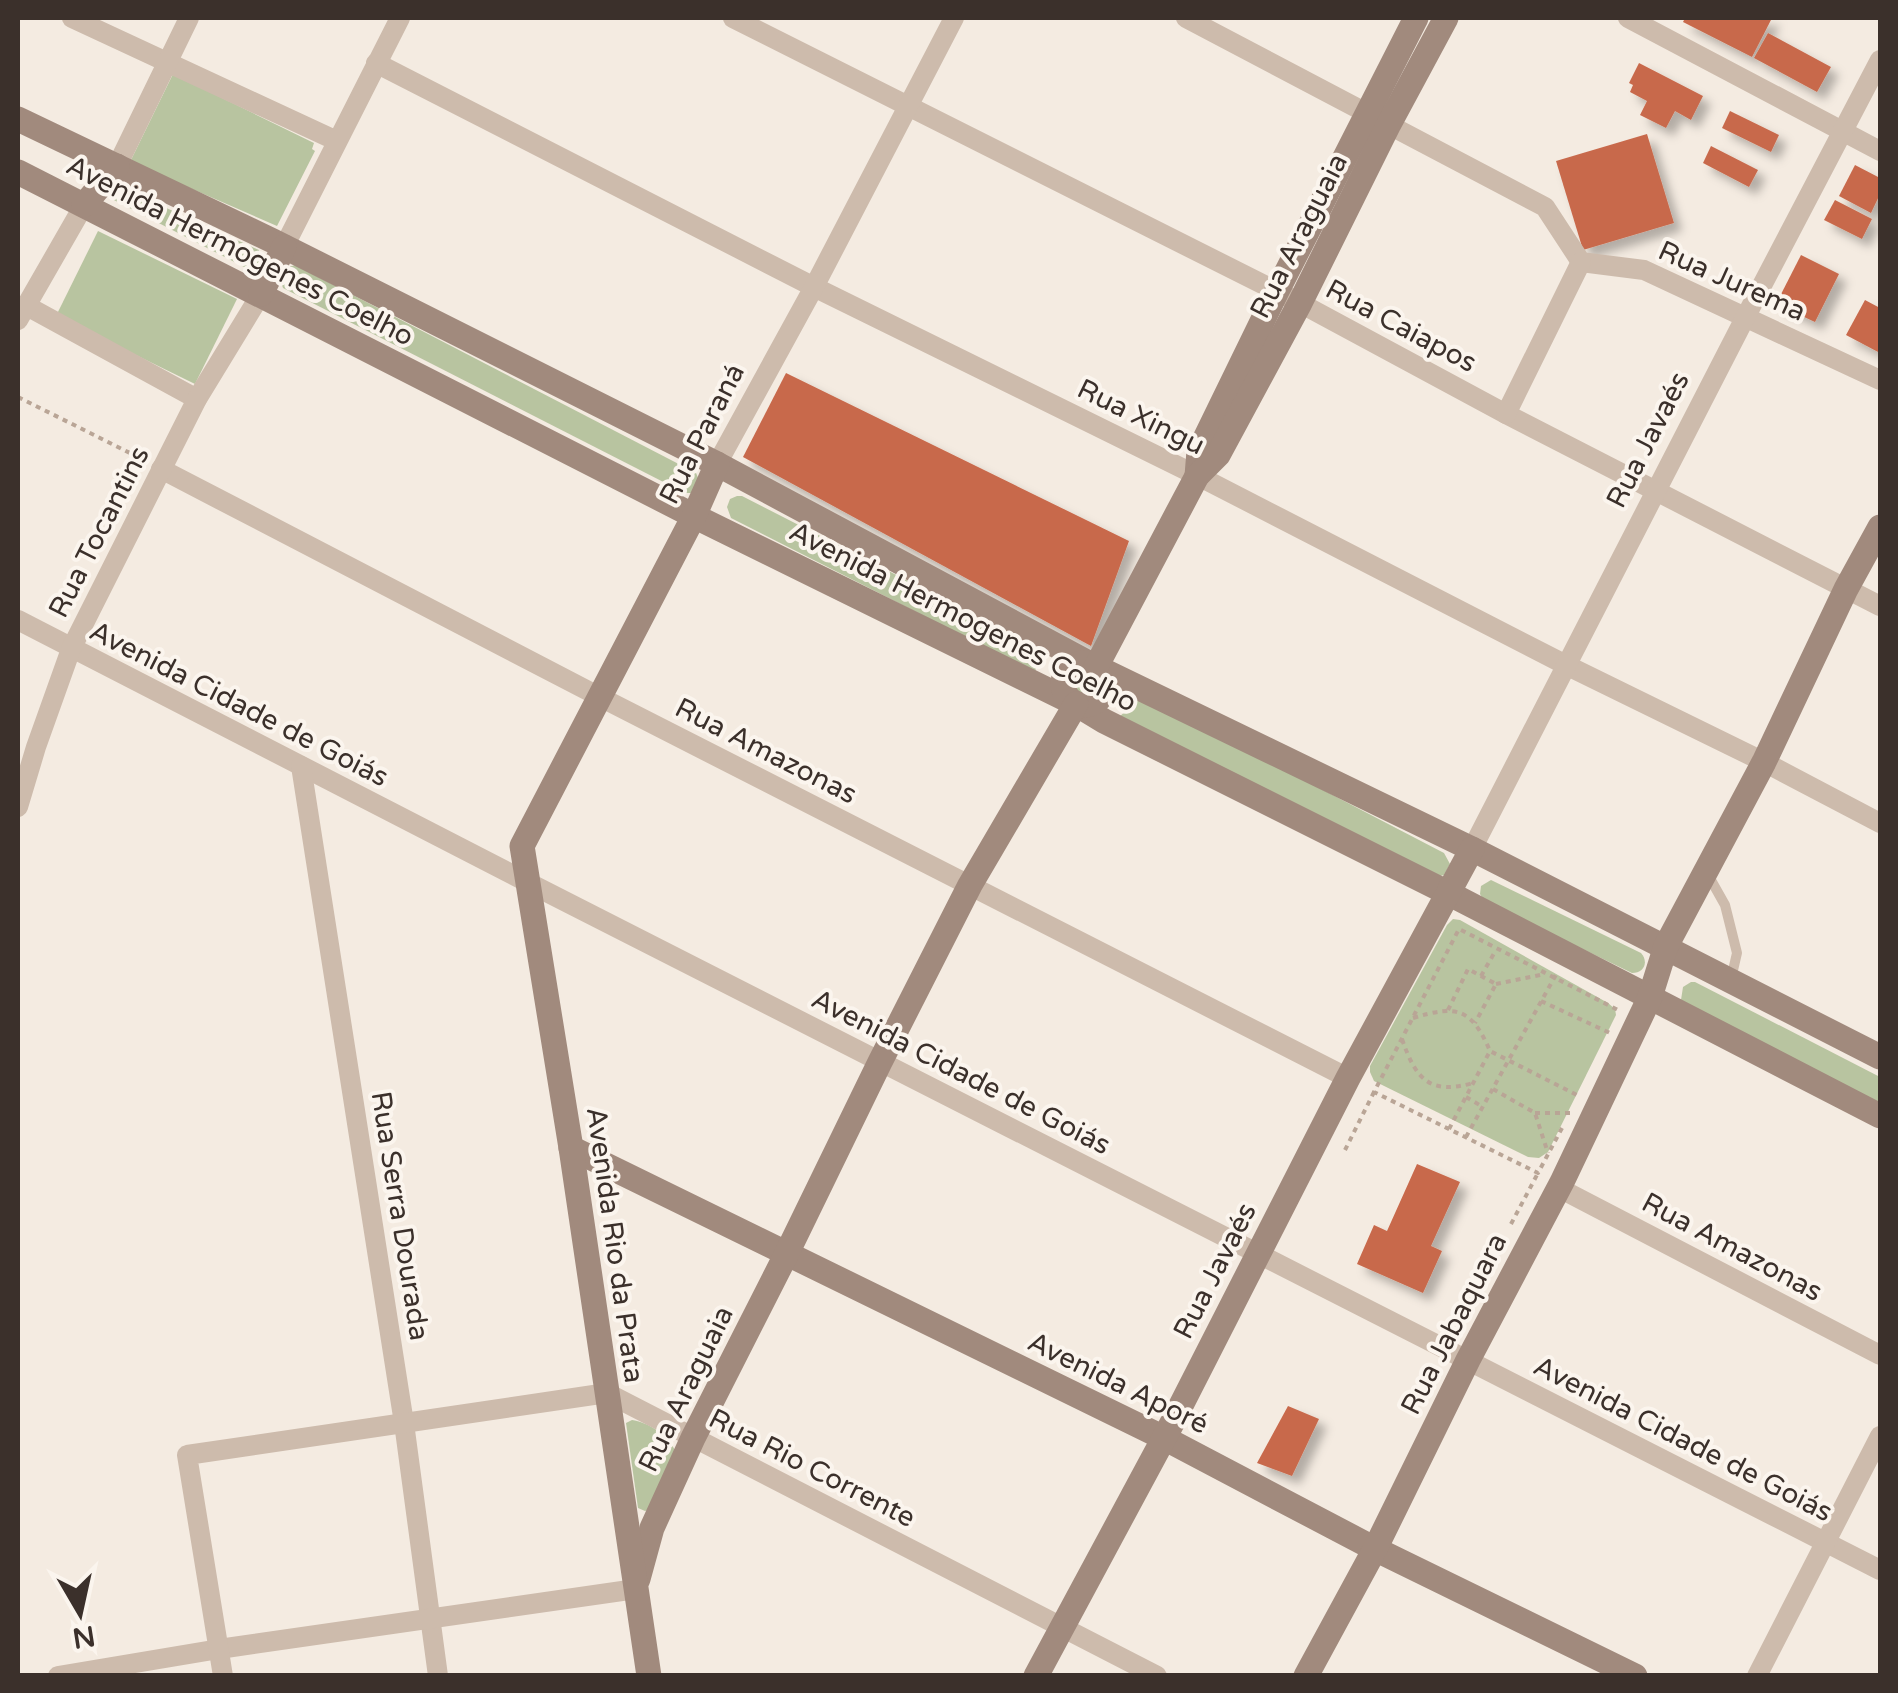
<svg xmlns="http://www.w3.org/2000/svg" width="1898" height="1693" viewBox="0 0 1898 1693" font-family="'Varela Round',sans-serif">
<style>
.green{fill:#b8c4a0}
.building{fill:#c8694b;filter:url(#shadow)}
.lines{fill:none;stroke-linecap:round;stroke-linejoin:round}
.path{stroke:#b9a596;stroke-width:4;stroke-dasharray:5 5;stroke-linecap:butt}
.lane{stroke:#cdbbac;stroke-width:10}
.street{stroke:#cdbbac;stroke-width:20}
.secondary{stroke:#a18a7d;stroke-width:25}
.labels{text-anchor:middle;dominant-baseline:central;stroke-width:8;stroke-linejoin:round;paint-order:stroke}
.street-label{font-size:28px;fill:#3b302b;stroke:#fbf5ee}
</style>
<defs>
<filter id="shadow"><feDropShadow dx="8" dy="8" stdDeviation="5" flood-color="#0004"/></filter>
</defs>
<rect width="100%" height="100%" fill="#f4ebe1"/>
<g class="green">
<polygon points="173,74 314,143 312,149 315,151 277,226 130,162"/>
<path d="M 118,186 L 259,250 L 260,262 L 250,270 L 112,199 C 110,192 112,189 118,186 Z"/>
<polygon points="98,231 237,299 195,384 56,316"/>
<polygon points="295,265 696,473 699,480 692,493 685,493 283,288 280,279 286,268"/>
<polygon points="737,496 742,496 1045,651 1038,661 1035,672 731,518 727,507 730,499"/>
<path d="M 1071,667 L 1105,679 C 1105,691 1102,698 1091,704 L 1063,685 L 1064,677 Z"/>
<polygon points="1131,690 1444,853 1450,864 1444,875 1436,877 1119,717 1127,710"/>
<path d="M 1491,880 L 1641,953 C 1649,962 1644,973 1632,973 L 1484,901 L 1480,894 L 1481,886 Z"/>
<polygon points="1453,919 1460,920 1608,1003 1615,1009 1616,1015 1548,1152 1539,1158 1528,1157 1374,1081 1370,1072 1370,1066 1447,925"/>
<polygon points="1691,982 1695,982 1880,1077 1880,1105 1681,1000 1683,987"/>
<path d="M 632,1420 C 647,1422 669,1435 675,1451 L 651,1509 L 645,1511 L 638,1508 L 626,1423 Z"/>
</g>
<g class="building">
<polygon points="1685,18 1772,18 1752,57 1683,22"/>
<polygon points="1768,33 1831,67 1817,92 1754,58"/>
<polygon points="1639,63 1703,96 1691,120 1675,111 1666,128 1640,115 1647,101 1630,92 1633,85 1629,83"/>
<polygon points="1730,111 1779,135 1771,152 1722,128"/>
<polygon points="1647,134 1674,223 1583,250 1556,161"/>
<polygon points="1711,146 1758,170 1749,187 1703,163"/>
<polygon points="1855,165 1880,178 1880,194 1871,213 1839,196"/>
<polygon points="1835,200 1872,219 1862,239 1824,220"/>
<polygon points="1801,255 1839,274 1815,322 1776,304"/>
<polygon points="1865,300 1880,308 1880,353 1846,335"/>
<polygon points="786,373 1129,541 1091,646 743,457"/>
<polygon points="1417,1164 1460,1182 1431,1246 1442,1251 1423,1293 1357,1264 1374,1225 1387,1231"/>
<polygon points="1288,1406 1319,1419 1292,1476 1257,1463"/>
</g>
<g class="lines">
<g class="path">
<polyline points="18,397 144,460"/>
<polyline points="1481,976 1496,950"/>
<polyline points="1496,984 1545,974"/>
<polyline points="1541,1001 1610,1033"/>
<polyline points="1448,1010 1468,969 1496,984 1475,1023"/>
<path d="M 1413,1018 C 1456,1005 1471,1007 1490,1051"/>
<path d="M 1402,1039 C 1416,1080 1430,1095 1473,1083"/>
<polyline points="1493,1089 1535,1113 1548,1153"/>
<polyline points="1466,1097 1483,1107"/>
<polyline points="1535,1113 1570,1113"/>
<polyline points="1562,1128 1538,1173 1374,1092 1459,929 1618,1010"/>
<polyline points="1449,1129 1490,1051 1579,1096"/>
<polyline points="1466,1137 1558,971"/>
<polyline points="1345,1150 1374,1092"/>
<polyline points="1511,1224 1538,1173"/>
</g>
<polyline class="lane" points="1707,873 1725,905 1737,953 1731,979"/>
<g class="street">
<polyline points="72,18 337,141"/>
<polyline points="733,18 1300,303 1506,414 1880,606"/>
<polyline points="1186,18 1545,207 1581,262 1644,270 1880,380"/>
<polyline points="1628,18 1880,151"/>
<polyline points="376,63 814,287 1204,479 1566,665 1764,762 1880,823"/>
<polyline points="117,166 189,18"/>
<polyline points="284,247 400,18"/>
<polyline points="25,305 197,399"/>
<polyline points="18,320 84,205"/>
<polyline points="1506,414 1581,262"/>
<polyline points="717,464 814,287 954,18"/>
<polyline points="161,469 600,697 1348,1078"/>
<polyline points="18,620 527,882 1880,1570"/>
<polyline points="301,766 404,1423 438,1676"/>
<polyline points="18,807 36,747 71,649 197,399 261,294"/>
<polyline points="1472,849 1746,316 1880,60"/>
<polyline points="1559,1188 1880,1355"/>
<polyline points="58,1676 219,1649 636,1589"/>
<polyline points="223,1676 187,1455 607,1393 1157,1676"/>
<polyline points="1757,1676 1880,1436"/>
</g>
<g class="secondary">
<polyline points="18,119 273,241 717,464 1096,667 1472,849 1880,1057"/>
<polyline points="18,172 694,516 1076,704 1104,721 1448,893 1880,1116"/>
<polyline points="84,205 117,166"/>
<polyline points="261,294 284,247"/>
<polyline points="1197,476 1199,451 1277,291 1416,18"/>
<circle cx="1084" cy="684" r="21"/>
<polyline points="1096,667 1197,476 1218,455 1300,303 1389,124 1446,18"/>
<polyline points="571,1148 1164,1438 1375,1549 1635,1676"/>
<polyline points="638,1579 652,1528 693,1438 787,1253 880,1062 970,885 1076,704"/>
<polyline points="649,1676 571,1148 522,846 694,516 717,464"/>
<polyline points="1036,1676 1171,1425 1348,1078 1472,849"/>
<polyline points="1306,1676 1375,1549 1468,1360 1562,1182 1650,997 1666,946 1764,762 1846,589 1880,527"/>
</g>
</g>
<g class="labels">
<g class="street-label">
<text transform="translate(1299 236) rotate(-63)">Rua Araguaia</text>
<text transform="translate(240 251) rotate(27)">Avenida Hermogenes Coelho</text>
<text transform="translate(1732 281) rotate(24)">Rua Jurema</text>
<text transform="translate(1401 326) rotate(28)">Rua Caiapos</text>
<text transform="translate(1141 417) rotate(26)">Rua Xingu</text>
<text transform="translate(702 434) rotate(-63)">Rua Paraná</text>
<text transform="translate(1648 440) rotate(-63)">Rua Javaés</text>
<text transform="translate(99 532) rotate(-63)">Rua Tocantins</text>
<text transform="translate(963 617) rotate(27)">Avenida Hermogenes Coelho</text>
<text transform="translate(239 704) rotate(27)">Avenida Cidade de Goiás</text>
<text transform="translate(766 751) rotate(27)">Rua Amazonas</text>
<text transform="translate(961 1072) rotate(27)">Avenida Cidade de Goiás</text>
<text transform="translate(400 1216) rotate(81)">Rua Serra Dourada</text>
<text transform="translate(615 1245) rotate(82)">Avenida Rio da Prata</text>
<text transform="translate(1732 1247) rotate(28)">Rua Amazonas</text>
<text transform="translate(1215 1271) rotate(-63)">Rua Javaés</text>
<text transform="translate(1454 1324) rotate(-63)">Rua Jabaquara</text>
<text transform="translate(1118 1383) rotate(26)">Avenida Aporé</text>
<text transform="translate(686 1389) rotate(-64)">Rua Araguaia</text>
<text transform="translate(1683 1439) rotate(27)">Avenida Cidade de Goiás</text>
<text transform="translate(812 1468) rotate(27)">Rua Rio Corrente</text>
</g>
</g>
<rect width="1898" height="1693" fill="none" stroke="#3b302b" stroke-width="40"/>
<g transform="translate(80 1613) rotate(171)" stroke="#fbf5ee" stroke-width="8" paint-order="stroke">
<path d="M0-8L18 38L0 25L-18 38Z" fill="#3b302b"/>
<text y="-15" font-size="28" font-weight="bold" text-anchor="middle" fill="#3b302b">N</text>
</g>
</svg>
